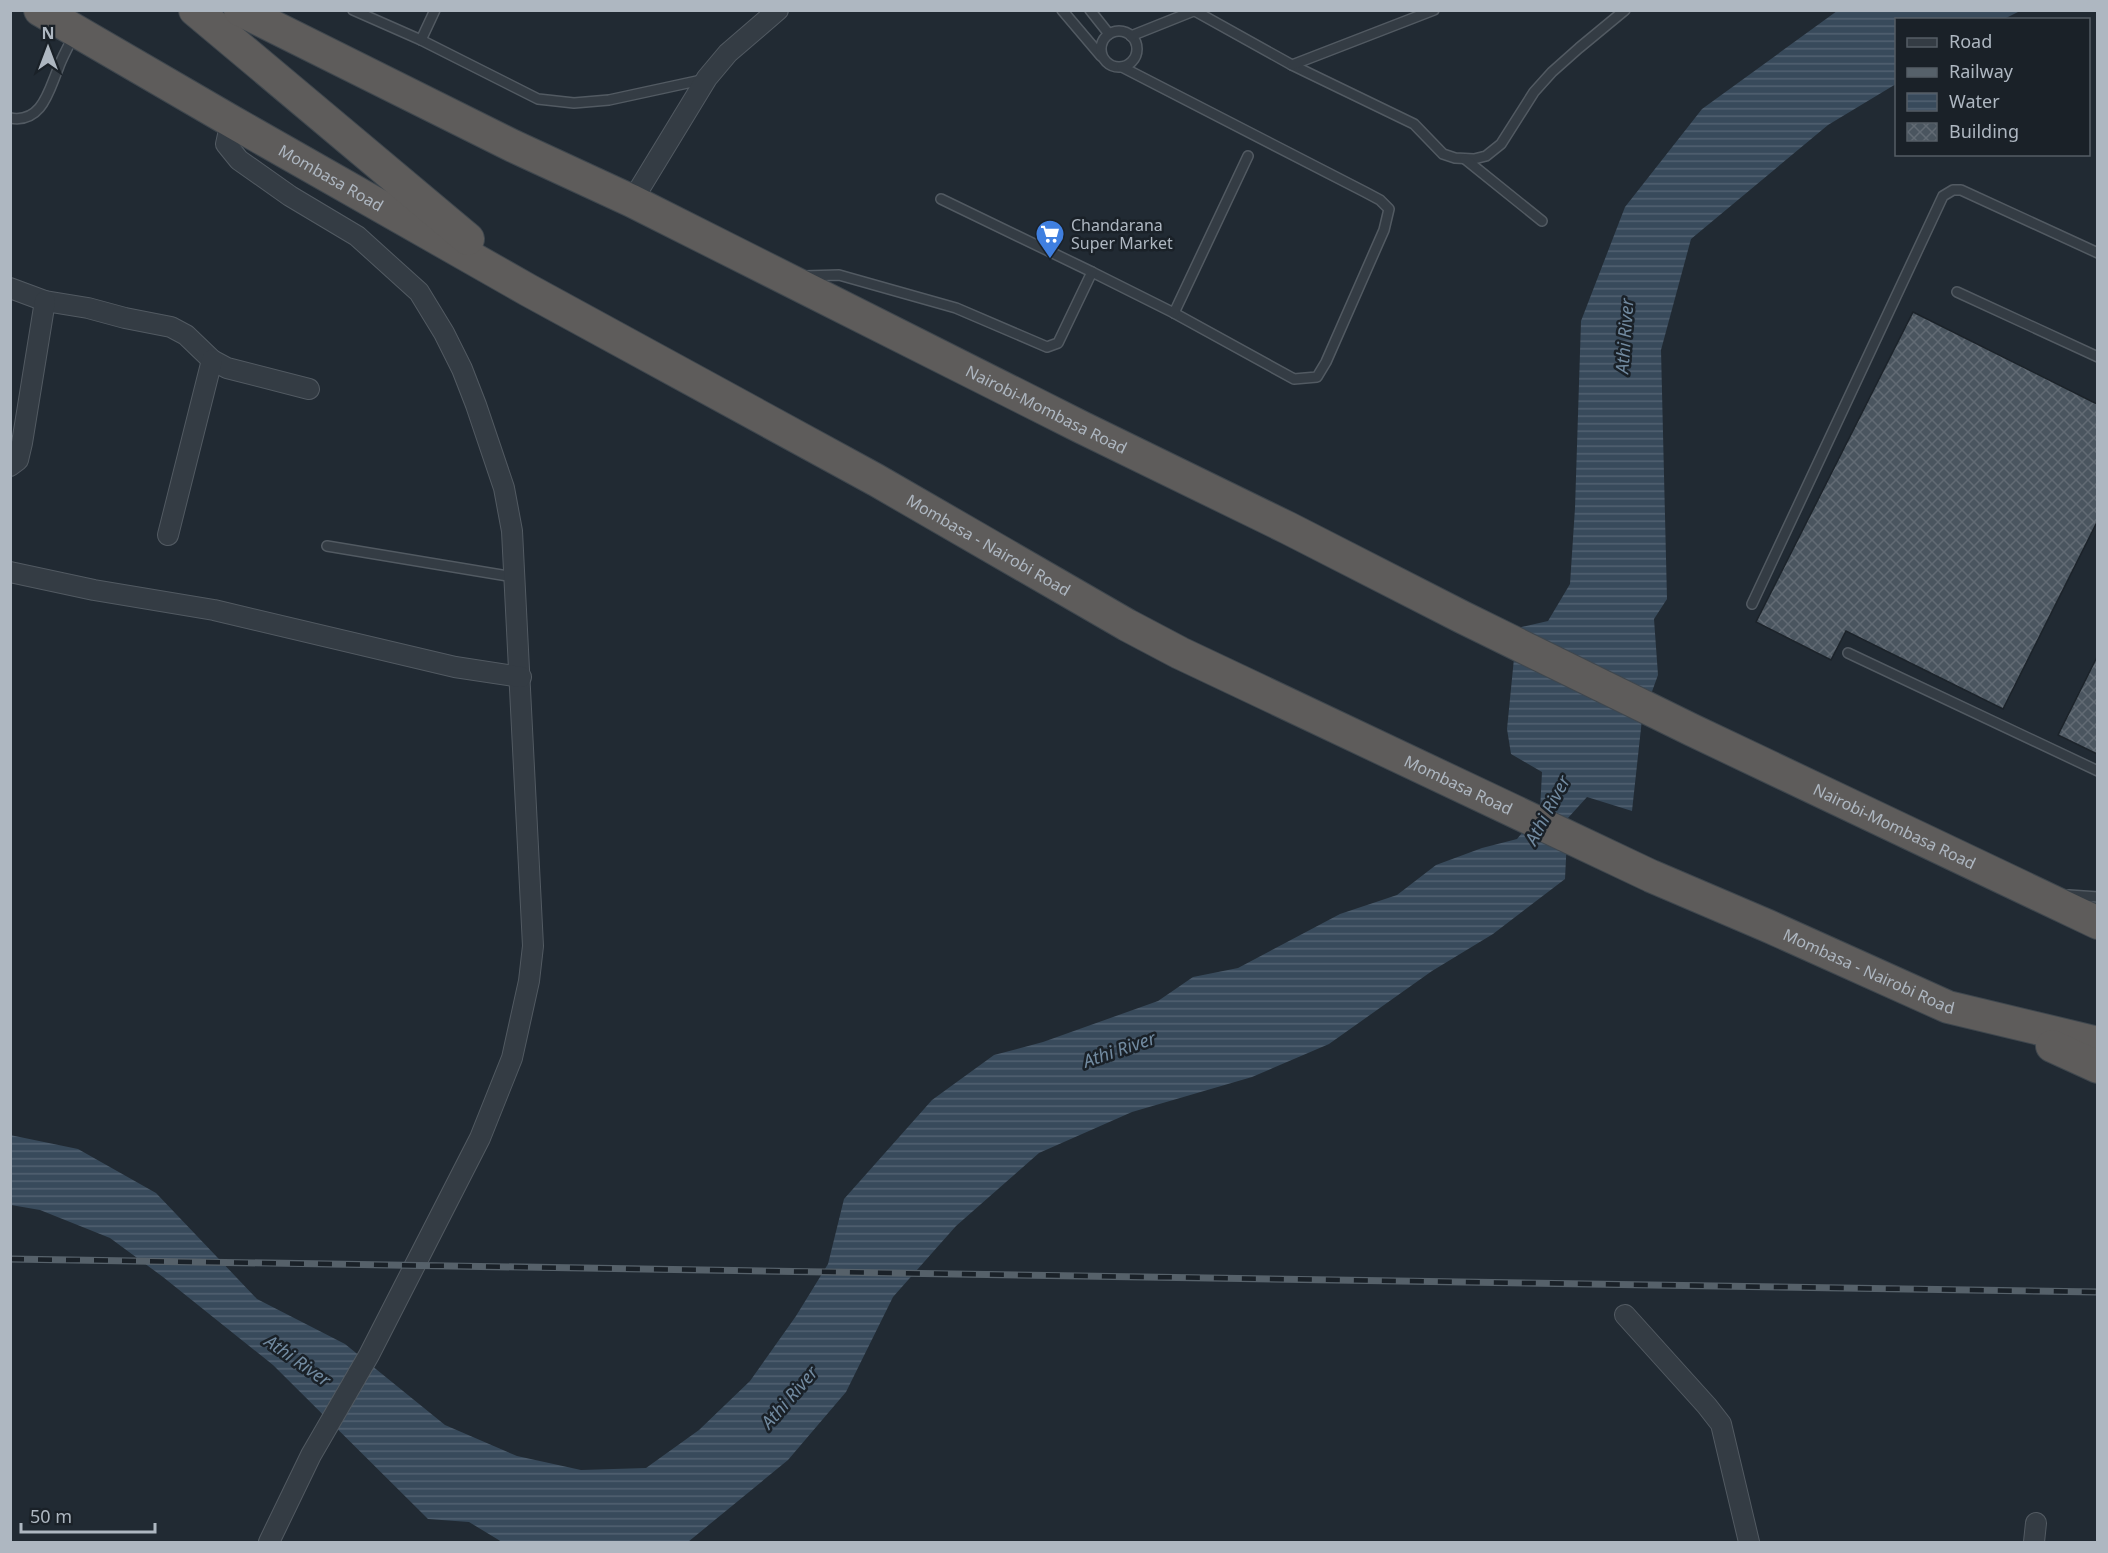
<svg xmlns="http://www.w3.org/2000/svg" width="2108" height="1553" viewBox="0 0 2108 1553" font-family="'Noto Sans',sans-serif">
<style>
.water{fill:url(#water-rules)}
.building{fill:url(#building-cross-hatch);stroke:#1c232a;stroke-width:1.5}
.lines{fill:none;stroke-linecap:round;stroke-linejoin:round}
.service-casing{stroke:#525a62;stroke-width:12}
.minor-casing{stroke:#525a62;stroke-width:22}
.trunk-casing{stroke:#3f474e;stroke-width:34}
.service{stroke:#343c44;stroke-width:9}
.minor{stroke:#343c44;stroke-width:20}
.trunk{stroke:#5e5c5b;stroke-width:32}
.rail-casing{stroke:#56616a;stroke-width:7}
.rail{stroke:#1a2128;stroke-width:4.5;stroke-dasharray:14;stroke-linecap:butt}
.labels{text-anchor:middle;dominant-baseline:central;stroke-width:5;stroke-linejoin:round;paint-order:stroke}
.street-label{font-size:16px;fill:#aeb7c1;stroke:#1a2128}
.poi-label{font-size:16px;fill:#aeb7c1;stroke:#1a2128;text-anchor:start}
.water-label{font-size:18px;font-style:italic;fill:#728ba1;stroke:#1a2128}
</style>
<defs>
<pattern id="water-rules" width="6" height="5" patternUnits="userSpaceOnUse" patternTransform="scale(1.5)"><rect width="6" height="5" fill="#384a5b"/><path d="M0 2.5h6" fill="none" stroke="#526271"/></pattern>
<pattern id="building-cross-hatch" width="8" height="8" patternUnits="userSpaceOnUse" patternTransform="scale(1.5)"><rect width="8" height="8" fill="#4a555f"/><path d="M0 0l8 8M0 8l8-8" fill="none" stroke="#626b74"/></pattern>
</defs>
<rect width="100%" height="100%" fill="#212a33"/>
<polygon class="water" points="1837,11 2020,11 2004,19 1896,20 1896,84 1828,125 1691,239 1661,350 1667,599 1654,619 1658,675 1642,719 1632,811 1587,797 1568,818 1565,879 1493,934 1432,971 1329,1044 1252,1077 1132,1112 1039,1153 956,1226 893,1297 846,1392 788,1460 688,1542 502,1542 469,1522 428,1519 273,1365 163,1277 110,1238 40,1210 11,1205 10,1135 78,1149 156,1193 257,1299 345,1344 445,1425 517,1456 581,1470 646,1468 699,1430 750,1381 796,1316 828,1264 844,1199 932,1100 994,1055 1043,1042 1158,1001 1193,977 1238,968 1340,914 1397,895 1436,865 1482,848 1517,839 1540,811 1542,772 1511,754 1507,729 1517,628 1548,621 1570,584 1575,508 1581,321 1625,207 1702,109"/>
<g class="building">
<polygon points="1913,312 2097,404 2097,522 2003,709 1846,631 1831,660 1756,622"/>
<polygon points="2097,657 2097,754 2058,735"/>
</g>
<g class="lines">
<g class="service-casing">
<g id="service">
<polyline points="353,10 421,40 538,99 574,103 609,100 706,79"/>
<polyline points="1062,10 1101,56"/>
<polyline points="1090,10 1109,34"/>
<polyline points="1195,11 1292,65 1414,124 1443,154 1455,158 1474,159 1486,156 1501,144 1534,92 1552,72 1579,48 1625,10"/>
<circle cx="1119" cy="49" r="18"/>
<polyline points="1131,36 1196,10"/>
<polyline points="421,40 435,10"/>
<polyline points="1292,65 1434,10"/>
<path d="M 10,118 C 42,124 49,90 58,69 C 62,57 69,46 74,34"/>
<polyline points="1465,159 1542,221"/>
<polyline points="1092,272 1174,313 1294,379 1317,377 1326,362 1384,230 1389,209 1380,200 1365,192 1122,67"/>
<polyline points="804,276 839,275 956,308 1047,347 1058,343 1092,272 941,199"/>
<polyline points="1957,292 2098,357"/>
<polyline points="1174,313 1248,156"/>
<polyline points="327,546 514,577"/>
<polyline points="1752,604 1943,196 1953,190 1961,190 2098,253"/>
<polyline points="1848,653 2098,771"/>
<polyline points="2069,895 2098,897"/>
</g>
</g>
<g class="minor-casing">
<g id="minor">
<polyline points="231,121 226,144 239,160 290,196 357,236 419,292 444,333 462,369 476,405 504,488 512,531 533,946 529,981 512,1058 480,1138 369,1355 311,1455 269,1542"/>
<polyline points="632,201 707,78 728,53 778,10"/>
<polyline points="10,288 45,301 88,308 125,318 171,327 186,335 212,360 227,368 309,389"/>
<polyline points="10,466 18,460 22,443 45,301"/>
<polyline points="168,535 212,360"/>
<polyline points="10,572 94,590 214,610 455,667 521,677"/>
<polyline points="1625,1315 1707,1406 1721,1424 1749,1542"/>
<polyline points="2034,1542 2036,1523"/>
</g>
</g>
<g class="trunk-casing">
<g id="trunk">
<path id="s1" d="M 40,10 L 231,121 L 528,290 L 876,480 L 1127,625 L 1180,653 L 1651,876 L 1768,926 L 1948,1007 L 2098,1043"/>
<polyline points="195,10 468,239"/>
<path id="s2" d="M 240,10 L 513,146 L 632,201 L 1081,427 L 1288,528 L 1462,617 L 1692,730 L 2098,923"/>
<polyline points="2052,1046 2098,1067"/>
</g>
</g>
<use href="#service" class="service"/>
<use href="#minor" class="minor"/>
<use href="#trunk" class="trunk"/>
<g class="rail-casing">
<polyline id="rail" points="10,1259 2098,1292"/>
</g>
<use href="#rail" class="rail"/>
</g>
<defs>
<g id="supermarket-pin" transform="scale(1.5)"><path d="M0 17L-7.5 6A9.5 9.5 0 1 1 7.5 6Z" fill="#3f7fe0" stroke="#1a2128"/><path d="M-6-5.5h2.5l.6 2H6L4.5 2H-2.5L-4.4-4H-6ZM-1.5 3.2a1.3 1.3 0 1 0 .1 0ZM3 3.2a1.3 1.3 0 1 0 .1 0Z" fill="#fff"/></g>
</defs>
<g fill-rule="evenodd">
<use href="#supermarket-pin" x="1050" y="234"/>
</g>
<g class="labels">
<g class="street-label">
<text stroke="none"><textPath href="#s1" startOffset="336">Mombasa Road</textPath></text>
<text stroke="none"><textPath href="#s2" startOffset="900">Nairobi-Mombasa Road</textPath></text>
<text stroke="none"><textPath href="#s1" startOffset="1089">Mombasa - Nairobi Road</textPath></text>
<text stroke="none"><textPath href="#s1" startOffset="1617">Mombasa Road</textPath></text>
<text stroke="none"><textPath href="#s2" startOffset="1845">Nairobi-Mombasa Road</textPath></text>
<text stroke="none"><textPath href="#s1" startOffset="2068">Mombasa - Nairobi Road</textPath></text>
</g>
<g class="poi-label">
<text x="1071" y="225">Chandarana<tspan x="1071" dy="18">Super Market</tspan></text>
</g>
<g class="water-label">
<text transform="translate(1624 336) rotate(-86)">Athi River</text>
<text transform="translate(1547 810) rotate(-62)">Athi River</text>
<text transform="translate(1119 1049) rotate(-19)">Athi River</text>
<text transform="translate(298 1360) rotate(35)">Athi River</text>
<text transform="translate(789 1397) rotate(-49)">Athi River</text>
</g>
</g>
<rect width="2108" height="1553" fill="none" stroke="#aeb7c1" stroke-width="24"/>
<rect x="1895" y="18" width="195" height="138" fill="#1a2128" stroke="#555d65" stroke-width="1.5"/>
<rect x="1907" y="38" width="30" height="9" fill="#343c44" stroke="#555d65" stroke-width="1.5"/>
<text x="1949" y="48" font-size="18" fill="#aeb7c1">Road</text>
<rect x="1907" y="68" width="30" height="9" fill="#56616a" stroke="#555d65" stroke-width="1.5"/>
<text x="1949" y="78" font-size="18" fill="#aeb7c1">Railway</text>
<rect x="1907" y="93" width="30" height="18" fill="url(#water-rules)" stroke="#555d65" stroke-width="1.5"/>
<text x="1949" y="108" font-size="18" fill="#aeb7c1">Water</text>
<rect x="1907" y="123" width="30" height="18" fill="url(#building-cross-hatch)" stroke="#555d65" stroke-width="1.5"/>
<text x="1949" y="138" font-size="18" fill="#aeb7c1">Building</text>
<g transform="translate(48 48)" stroke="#1a2128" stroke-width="4.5" paint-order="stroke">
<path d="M0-4.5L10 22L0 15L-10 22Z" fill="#aeb7c1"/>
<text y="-9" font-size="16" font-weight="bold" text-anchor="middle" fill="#aeb7c1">N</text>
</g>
<path d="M21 1523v9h134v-9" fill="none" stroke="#aeb7c1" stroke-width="3"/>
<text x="30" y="1523" font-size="18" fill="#aeb7c1" stroke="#1a2128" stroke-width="4.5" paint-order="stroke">50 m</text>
</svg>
